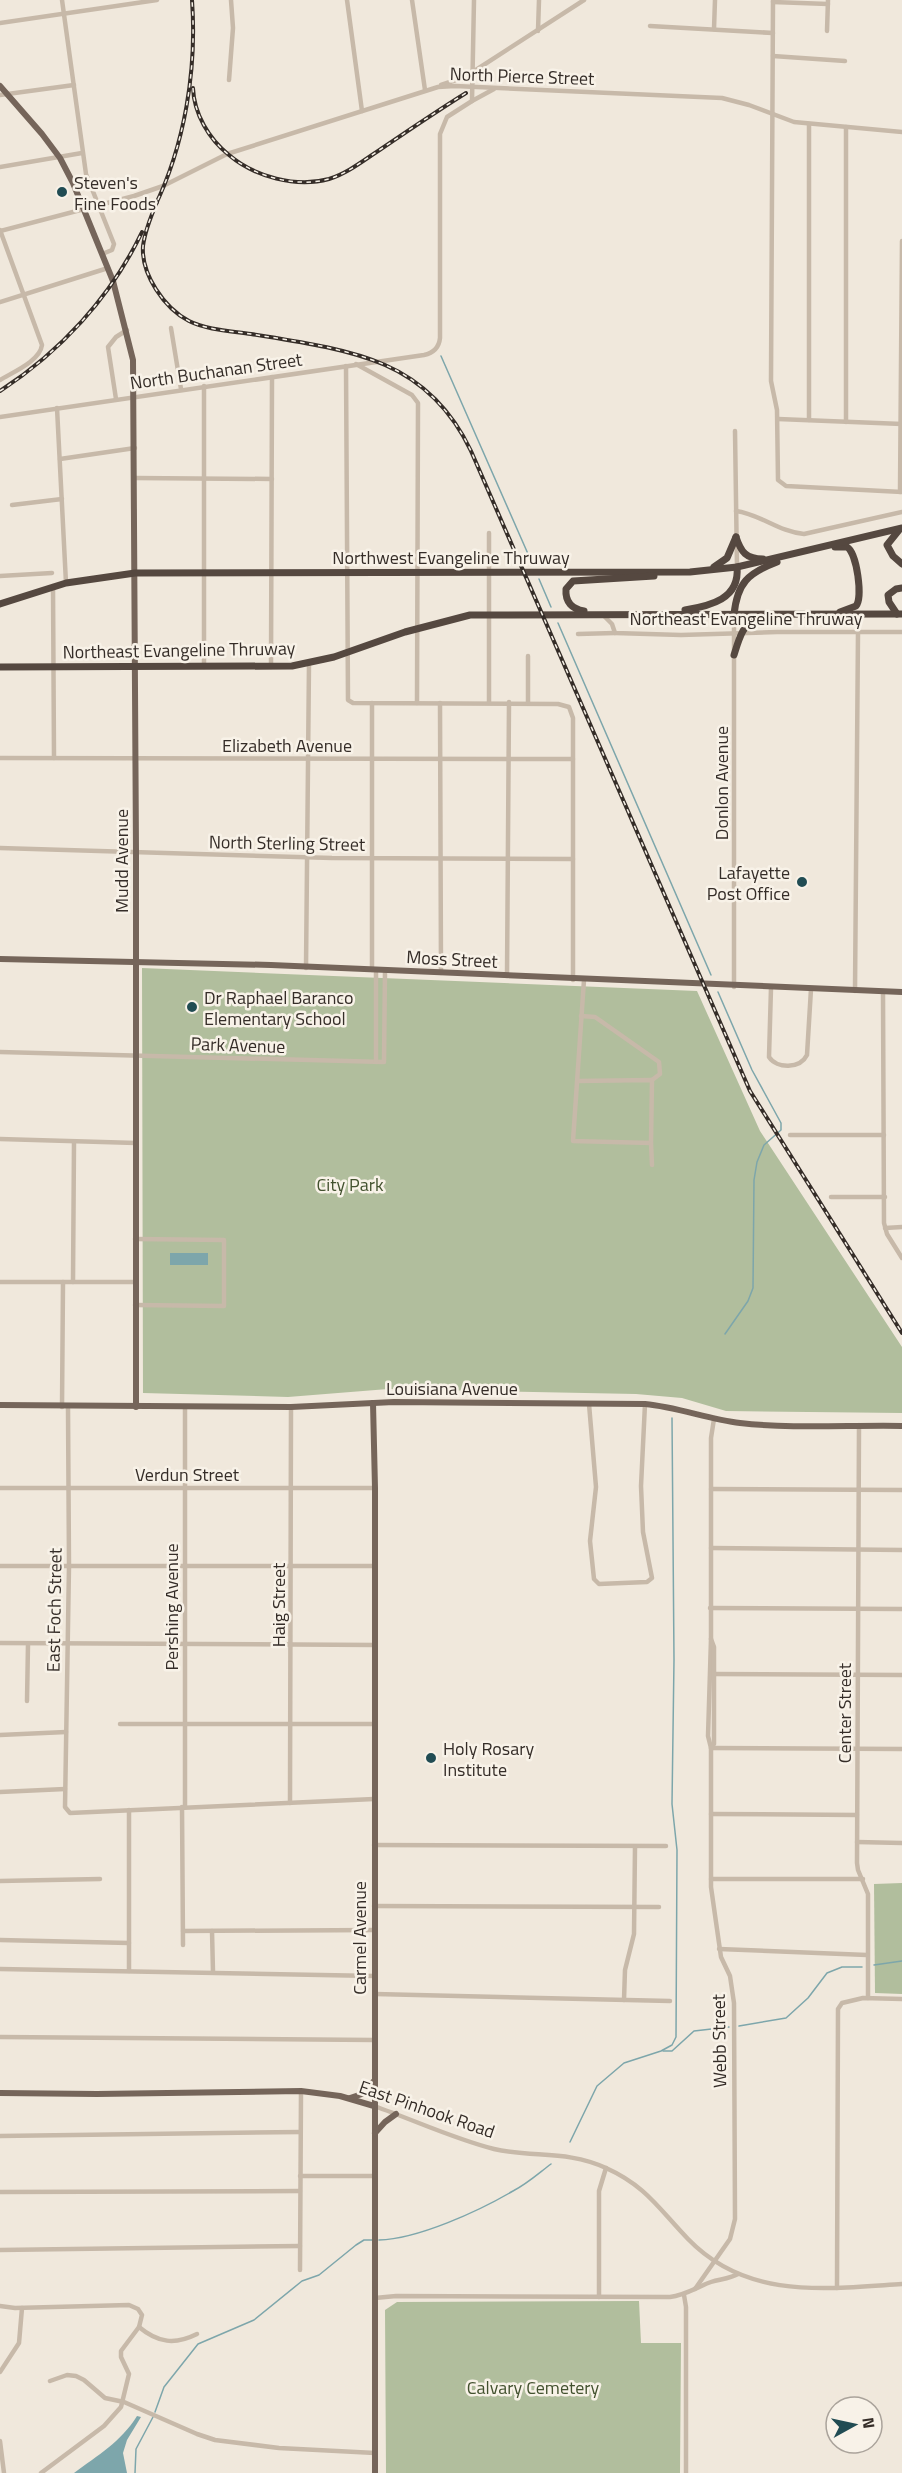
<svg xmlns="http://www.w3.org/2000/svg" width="902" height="2473" viewBox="0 0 902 2473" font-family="'Titillium Web',sans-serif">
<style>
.green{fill:#b1be9d}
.water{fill:#7da6ab}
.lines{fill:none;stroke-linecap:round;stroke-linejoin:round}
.stream{stroke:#7da6ab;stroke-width:1.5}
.minor{stroke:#c7b9a9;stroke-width:4.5}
.major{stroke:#75655a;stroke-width:6}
.highway{stroke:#554840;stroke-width:7}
.rail-casing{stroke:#352d28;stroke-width:4}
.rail{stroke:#f8f2e8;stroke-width:1.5;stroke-dasharray:4.5;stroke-linecap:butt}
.poi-dot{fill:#214c53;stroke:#f8f2e8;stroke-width:2}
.labels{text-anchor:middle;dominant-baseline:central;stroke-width:5;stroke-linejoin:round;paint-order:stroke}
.street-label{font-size:18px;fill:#352d28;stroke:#f8f2e8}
.poi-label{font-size:18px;fill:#352d28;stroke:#f8f2e8;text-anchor:start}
.park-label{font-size:18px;fill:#42512e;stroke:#f8f2e8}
</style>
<rect width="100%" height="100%" fill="#f0e8dc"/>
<g class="green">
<polygon points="142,968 697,991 760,1131 902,1347 902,1413 726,1411 682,1398 636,1394 388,1389 288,1397 143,1393"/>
<polygon points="902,1883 902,1994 875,1993 874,1884"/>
<polygon points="639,2301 641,2343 681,2343 680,2473 386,2473 385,2310 397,2302"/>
</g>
<g class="water">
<rect x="170" y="1253" width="38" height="12"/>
<path d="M 137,2416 L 141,2417 L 127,2440 L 123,2453 L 127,2473 L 74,2473 C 98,2455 121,2442 137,2416 Z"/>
</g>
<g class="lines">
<g class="stream">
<polyline points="441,356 532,563"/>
<polyline points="539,579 551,607"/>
<polyline points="558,623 711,975"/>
<polyline points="718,992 752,1070 781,1123 781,1130 764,1145 757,1162 754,1180 753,1288 748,1301 725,1334"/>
<polyline points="874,1965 902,1961"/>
<polyline points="739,2026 786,2018 808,1998 827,1973 842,1967 862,1967"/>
<polyline points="663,2051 672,2051 694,2031 729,2027"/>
<polyline points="570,2142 597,2086 624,2063 661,2051 672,2045 676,2037 677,1850 672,1804 674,1660 672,1418"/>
<path d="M 379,2240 C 418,2239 479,2211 513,2191 C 527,2184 539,2173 551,2164"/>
<polyline points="155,2412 164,2387 198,2344 254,2320 302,2281 319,2275 356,2245 364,2240 374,2240"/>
<polyline points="135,2473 136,2449 153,2417"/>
</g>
<g class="minor">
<polyline points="62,0 86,174 114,244 112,250 102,254"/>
<polyline points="347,0 362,111"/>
<polyline points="412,0 425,90"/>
<polyline points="773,0 771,381 777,410 778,480 786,486 902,492"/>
<polyline points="773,2 828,4"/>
<polyline points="0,23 157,0"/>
<polyline points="650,26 773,33"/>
<polyline points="714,29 715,0"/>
<polyline points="538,31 539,0"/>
<polyline points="827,31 828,0"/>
<polyline points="773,56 845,61"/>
<polyline points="229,80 233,28 231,0"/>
<polyline points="441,85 465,77 584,0"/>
<polyline points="0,95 74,85"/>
<polyline points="472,101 494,89"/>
<polyline points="0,167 82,153"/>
<path d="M 0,230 L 42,345 C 40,361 13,372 0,380"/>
<polyline points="0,231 134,196 163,186 227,154 438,87 455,86 722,98 749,105 794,122 902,132"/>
<polyline points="0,302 108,268"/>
<polyline points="171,328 181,389"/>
<polyline points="356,364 412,395 418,403 417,703"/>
<polyline points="346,366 348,700 353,703 558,704 569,707 573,718 573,980"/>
<polyline points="116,399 108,347 116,337 127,330"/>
<polyline points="57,408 66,583"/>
<path d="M 0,417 L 424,355 C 433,353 439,348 440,338 L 440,134 L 447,117 L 472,101 L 474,0"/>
<polyline points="778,419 902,424"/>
<polyline points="809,420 809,124"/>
<polyline points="846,422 846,127"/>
<polyline points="735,431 737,567"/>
<polyline points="60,459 135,448"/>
<polyline points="135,478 272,479"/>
<polyline points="900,492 902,241"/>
<polyline points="12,505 62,499"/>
<path d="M 736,511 C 760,514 779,532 804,534 L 902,512"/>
<polyline points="489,533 489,702"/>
<polyline points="0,576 52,573"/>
<polyline points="53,586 54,758"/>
<polyline points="734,615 734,987"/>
<polyline points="604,616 612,624 615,633 681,635 777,632 902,632"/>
<polyline points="578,634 615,633"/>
<polyline points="204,667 204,386"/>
<polyline points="271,667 272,377"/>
<polyline points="440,703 441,973"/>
<polyline points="528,703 528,656"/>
<polyline points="0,758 573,759"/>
<polyline points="0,848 332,858 573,859"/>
<polyline points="306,968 309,663"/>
<polyline points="372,970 372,703"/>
<polyline points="507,976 509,702"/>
<path d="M 771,988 L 769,1057 C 777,1069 800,1069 807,1055 L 811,989"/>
<polyline points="855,991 858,632"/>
<polyline points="883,992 884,1223 887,1234 902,1258"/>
<polyline points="581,1016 595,1017 659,1062 660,1074 652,1080"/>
<polyline points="0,1052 384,1062 385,971"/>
<polyline points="376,1062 376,971"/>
<polyline points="577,1081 652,1080 651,1143 573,1141 584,980"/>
<polyline points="790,1135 884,1135"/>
<polyline points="0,1139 136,1143"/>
<polyline points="651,1143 652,1165"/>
<polyline points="831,1197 885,1197"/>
<polyline points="885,1228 902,1227"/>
<polyline points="0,1282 135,1282"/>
<polyline points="73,1282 74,1142"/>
<polyline points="135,1305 224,1306 224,1240 135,1239"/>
<polyline points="589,1404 596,1487 590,1541 594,1579 599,1584 647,1582 652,1578 643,1532 641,1486 645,1404"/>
<polyline points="62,1407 63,1282"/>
<polyline points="68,1407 69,1566 65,1807 70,1813 374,1799"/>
<polyline points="185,1407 185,1807"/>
<polyline points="859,1425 857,1863 858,1870 868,1894 868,1998"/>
<polyline points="0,1488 375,1488"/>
<polyline points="711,1489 902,1490"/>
<polyline points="711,1548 902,1550"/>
<polyline points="0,1566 374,1566"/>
<polyline points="710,1608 902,1609"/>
<polyline points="0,1643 375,1645"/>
<polyline points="713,1674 902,1675"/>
<polyline points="27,1701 28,1644"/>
<polyline points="120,1724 374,1724"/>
<polyline points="0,1735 66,1732"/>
<polyline points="711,1748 708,1736 711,1639 711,1438 714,1419"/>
<polyline points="711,1748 902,1749"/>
<polyline points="0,1792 65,1789"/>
<polyline points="290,1803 291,1407"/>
<polyline points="182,1807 183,1945"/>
<polyline points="711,1814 857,1815"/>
<polyline points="857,1842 902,1843"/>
<polyline points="374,1845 666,1846"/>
<polyline points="711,1879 863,1879"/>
<polyline points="0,1881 100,1879"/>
<polyline points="374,1906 659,1907"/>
<polyline points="183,1931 375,1930"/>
<polyline points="212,1931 213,1972"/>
<polyline points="0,1940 129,1943"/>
<polyline points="719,1949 867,1955"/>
<polyline points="0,1969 375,1976"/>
<polyline points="129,1971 129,1810"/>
<polyline points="375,1994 670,2001"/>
<polyline points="624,2000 625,1970 634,1934 635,1847"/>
<polyline points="0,2037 374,2040"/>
<path d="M 374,2106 C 414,2120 454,2139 494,2149 C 533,2158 567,2150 606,2168 C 646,2186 659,2209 688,2239 C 747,2300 825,2289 902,2284"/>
<polyline points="0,2136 300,2132"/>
<polyline points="300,2176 374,2176"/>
<polyline points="0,2192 300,2191"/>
<polyline points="0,2250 300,2246"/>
<polyline points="300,2270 301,2091"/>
<polyline points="837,2288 838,2009 842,2003 863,1998 902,1999"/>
<polyline points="695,2289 730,2239 735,2219 734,2003 730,1976 721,1957 711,1887 711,1748 714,1744 714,1647 711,1639"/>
<polyline points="684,2295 686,2307 686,2473"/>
<polyline points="599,2297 599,2191 606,2168"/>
<path d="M 375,2298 L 396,2296 L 670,2297 C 686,2295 697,2287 711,2282 C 720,2279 729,2279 738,2274"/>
<polyline points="0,2306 15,2308 129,2305 138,2309 142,2315 139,2327 121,2351 121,2357 129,2374 121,2407 104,2426 41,2473"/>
<path d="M 139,2327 C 158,2343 175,2345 197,2334"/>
<polyline points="0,2372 19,2343 22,2308"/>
<polyline points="50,2381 67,2375 76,2376 84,2380 105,2398 124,2402 197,2434 215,2440 279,2448 375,2453"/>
<polyline points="0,2441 4,2473"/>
</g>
<g class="major">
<polyline points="0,86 42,134 60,158 73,183 113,281 133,360 136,852 136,1407"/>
<polyline points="0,959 271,965 902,992"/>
<polyline points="373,1403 375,1488 375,2473"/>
<path d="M 0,1405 L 291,1407 L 394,1402 L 645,1404 C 677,1407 708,1419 740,1423 C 793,1429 848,1425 902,1426"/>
<polyline points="0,2093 97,2094 301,2091 340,2096 374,2106"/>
<polyline points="350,2098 362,2094 373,2082"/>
<polyline points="375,2133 385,2122 396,2114"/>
</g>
<g class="highway">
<polyline points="899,530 887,545 893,556 902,564"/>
<path d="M 736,537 C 741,552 746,559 763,559"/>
<path d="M 835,547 L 847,547 C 857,553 863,598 856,606 L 840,612"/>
<polyline points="714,567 727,558 736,537"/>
<polyline points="0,604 66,583 135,573 690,572 737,567 902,528"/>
<path d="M 685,610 C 710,606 740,599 737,567"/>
<path d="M 584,611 C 572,609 565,602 566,589 L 573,581 L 654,576"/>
<polyline points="897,614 889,602 888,595 896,589 902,588"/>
<path d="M 734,615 C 737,583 748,573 777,562"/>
<path d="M 734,655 C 739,639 743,623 759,616"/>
<polyline points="0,667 292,666 334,657 405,632 470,615 902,614"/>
</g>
<g class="rail-casing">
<g id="rail">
<path d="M 193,88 C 194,114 209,139 229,155 C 255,177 296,188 329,179 C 348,173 364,160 381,149 C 409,130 437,111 466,93"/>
<path d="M 157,202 C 151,216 145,231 143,246 C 141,274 164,308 189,321 C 207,330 231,331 251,334 C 294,341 346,348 385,365 C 424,382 453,413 471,451 L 750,1091 L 902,1333"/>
<path d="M 154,208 C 185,145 197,69 192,0"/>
<path d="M 0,391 C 60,352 111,297 142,232"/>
</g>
</g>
<use href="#rail" class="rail"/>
</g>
<g class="poi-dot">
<circle cx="62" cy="192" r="6"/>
<circle cx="802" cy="882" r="6"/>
<circle cx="192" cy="1007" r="6"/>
<circle cx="431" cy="1758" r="6"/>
</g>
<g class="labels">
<g class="street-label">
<text transform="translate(522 76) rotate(2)">North Pierce Street</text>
<text transform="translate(216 371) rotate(-8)">North Buchanan Street</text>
<text x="451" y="557">Northwest Evangeline Thruway</text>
<text x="746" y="618">Northeast Evangeline Thruway</text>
<text transform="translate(179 650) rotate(-1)">Northeast Evangeline Thruway</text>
<text x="287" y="745">Elizabeth Avenue</text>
<text transform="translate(721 783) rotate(-90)">Donlon Avenue</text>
<text transform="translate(287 843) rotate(1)">North Sterling Street</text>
<text transform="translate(121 861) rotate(-90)">Mudd Avenue</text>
<text transform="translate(452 959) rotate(3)">Moss Street</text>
<text transform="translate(238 1045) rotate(2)">Park Avenue</text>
<text x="452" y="1388">Louisiana Avenue</text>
<text x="187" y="1474">Verdun Street</text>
<text transform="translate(278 1605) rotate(-90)">Haig Street</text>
<text transform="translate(171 1607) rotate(-90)">Pershing Avenue</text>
<text transform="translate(54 1610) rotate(-89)">East Foch Street</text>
<text transform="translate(844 1713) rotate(-90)">Center Street</text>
<text transform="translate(359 1938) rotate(-90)">Carmel Avenue</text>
<text transform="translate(719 2041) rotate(-91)">Webb Street</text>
<text transform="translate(427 2109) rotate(19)">East Pinhook Road</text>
</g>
<g class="poi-label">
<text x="74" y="182">Steven's<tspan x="74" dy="21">Fine Foods</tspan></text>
<text x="790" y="872" text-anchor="end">Lafayette<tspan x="790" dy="21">Post Office</tspan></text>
<text x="204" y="997">Dr Raphael Baranco<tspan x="204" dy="21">Elementary School</tspan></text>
<text x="443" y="1748">Holy Rosary<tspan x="443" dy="21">Institute</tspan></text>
</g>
<g class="park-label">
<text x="350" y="1184">City Park</text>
<text x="533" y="2387">Calvary Cemetery</text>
</g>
</g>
<g transform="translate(854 2425) rotate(82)"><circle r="28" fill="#f8f2e8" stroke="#aaa39b" stroke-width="1.5"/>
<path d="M0-4.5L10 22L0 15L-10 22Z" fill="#214c53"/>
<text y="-9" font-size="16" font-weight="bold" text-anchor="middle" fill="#352d28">N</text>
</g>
</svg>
